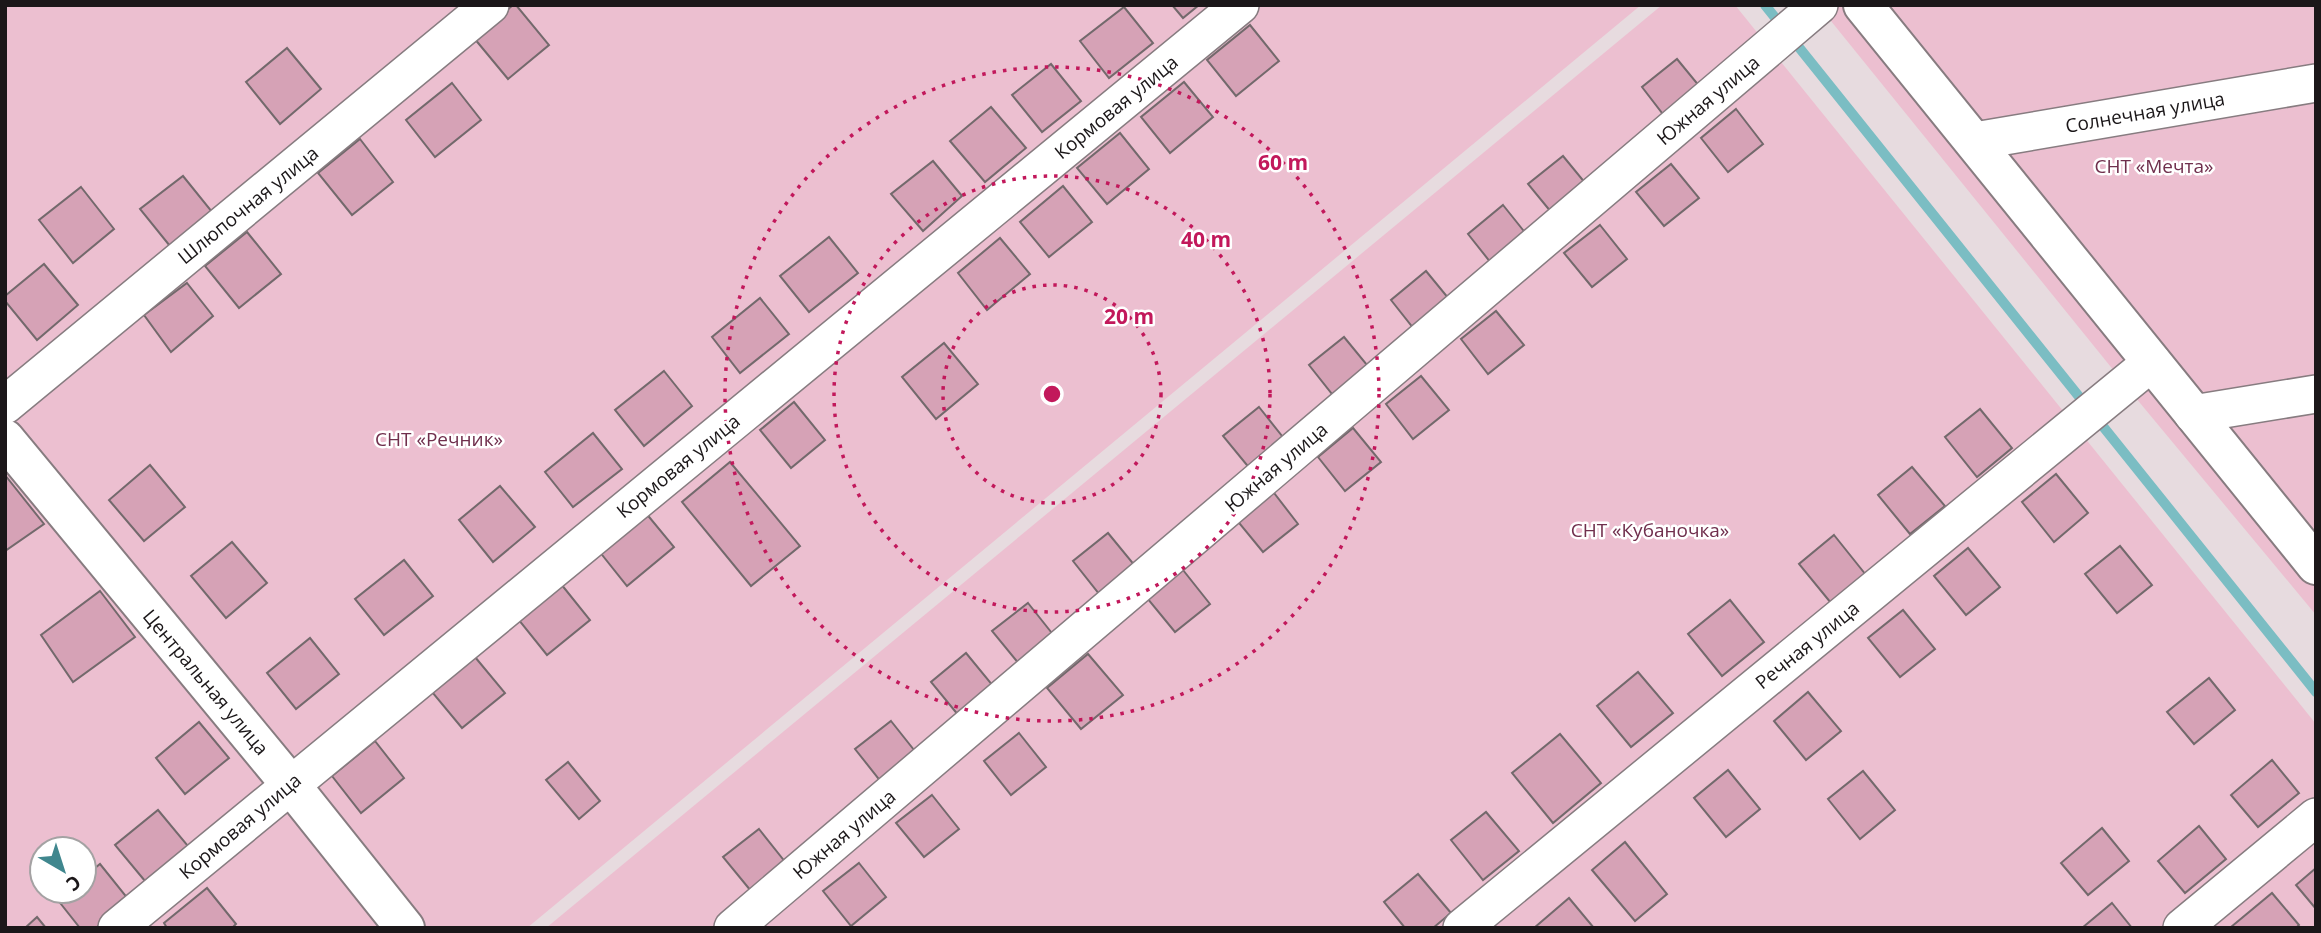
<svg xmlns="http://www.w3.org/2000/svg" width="2321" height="933" viewBox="0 0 2321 933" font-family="'Open Sans',sans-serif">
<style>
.green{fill:#ecbfd0;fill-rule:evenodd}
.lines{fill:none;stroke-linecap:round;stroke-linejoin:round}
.stream{stroke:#7bbdc3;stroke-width:10}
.building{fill:#d6a2b6;stroke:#73696c;stroke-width:2}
.street-casing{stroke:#877c80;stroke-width:40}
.secondary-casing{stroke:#877c80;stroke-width:42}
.street{stroke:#fff;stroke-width:37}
.secondary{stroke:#fff;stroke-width:38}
.ring{fill:none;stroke:#c2185b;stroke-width:3.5;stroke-dasharray:3.5 7}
.labels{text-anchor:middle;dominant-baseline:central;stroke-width:5;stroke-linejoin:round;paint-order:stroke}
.street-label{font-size:19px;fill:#1b1719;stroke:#fff}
.park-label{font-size:19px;fill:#702f4d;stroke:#fff}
.centre{fill:#c2185b;stroke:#fff;stroke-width:3.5}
.ring-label{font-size:21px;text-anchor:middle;font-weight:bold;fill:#c2185b;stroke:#fff;stroke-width:5;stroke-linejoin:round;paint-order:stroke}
</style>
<rect width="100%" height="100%" fill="#e7dbdf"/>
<g class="green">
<path d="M 5,5 L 1641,5 L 527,928 L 5,928 ZM 42,849 L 84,849 L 84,891 L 42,891 Z"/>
<polygon points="1662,5 1735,5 2316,724 2316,928 546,928"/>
<polygon points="1818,5 2316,5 2316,615 2140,403"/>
</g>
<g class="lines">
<polyline class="stream" points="1765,5 2316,692"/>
</g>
<g class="building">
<polygon points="513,5 516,5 549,45 508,79 474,38"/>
<polygon points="1172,5 1199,5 1183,18"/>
<polygon points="1124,7 1153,43 1109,78 1080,41"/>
<polygon points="1250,25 1279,61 1236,96 1207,60"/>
<polygon points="287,48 321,89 280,124 246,82"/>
<polygon points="1677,59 1705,93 1669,122 1642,87"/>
<polygon points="1051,64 1081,101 1042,132 1012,95"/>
<polygon points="1184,82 1213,117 1170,153 1141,117"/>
<polygon points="452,83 481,120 435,157 406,120"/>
<polygon points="991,107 1026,148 985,182 950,141"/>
<polygon points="1736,109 1763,144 1728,172 1701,138"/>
<polygon points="1120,133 1149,169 1107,204 1077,168"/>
<polygon points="360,139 393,182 352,215 318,173"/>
<polygon points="1563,156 1591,190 1556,218 1528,184"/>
<polygon points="933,161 962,196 923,231 891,194"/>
<polygon points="1671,164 1699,198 1664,226 1636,192"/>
<polygon points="183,176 217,218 174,251 140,209"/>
<polygon points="1063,186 1092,222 1049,257 1020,222"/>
<polygon points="81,187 114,229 73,263 39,220"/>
<polygon points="1503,205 1531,240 1495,268 1468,234"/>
<polygon points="1600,225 1627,259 1592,287 1564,253"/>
<polygon points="247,232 281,274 239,308 205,266"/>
<polygon points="829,237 858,273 809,312 780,276"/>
<polygon points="1000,238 1030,274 987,310 958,273"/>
<polygon points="44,264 78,305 37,340 5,301 5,296"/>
<polygon points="1426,271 1454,305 1418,334 1391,300"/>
<polygon points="187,283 213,316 171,352 144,315"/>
<polygon points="760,298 789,334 740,373 712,337"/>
<polygon points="1496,311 1524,345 1488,374 1461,339"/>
<polygon points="1344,337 1372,371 1336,399 1309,365"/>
<polygon points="944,343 978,384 936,419 902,377"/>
<polygon points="664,371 692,406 644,446 615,410"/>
<polygon points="1421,376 1449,410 1413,439 1386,404"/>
<polygon points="794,402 825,440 791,468 760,430"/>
<polygon points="1259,407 1286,441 1251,470 1223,436"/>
<polygon points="1980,409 2012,448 1977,477 1945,437"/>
<polygon points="1353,428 1381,462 1345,491 1318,457"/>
<polygon points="593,433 622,469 573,507 545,472"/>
<polygon points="730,462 800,546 751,586 682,502"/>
<polygon points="150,465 185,507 144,541 109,500"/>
<polygon points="1912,467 1945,506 1910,534 1878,495"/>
<polygon points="2056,474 2088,513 2054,542 2022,502"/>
<polygon points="5,475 44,524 5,551"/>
<polygon points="500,486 535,527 493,562 459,520"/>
<polygon points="1271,489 1298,524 1263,552 1235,518"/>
<polygon points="645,512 674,547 627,586 599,551"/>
<polygon points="1108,533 1136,567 1100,595 1073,561"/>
<polygon points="1834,535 1866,575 1831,603 1799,564"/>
<polygon points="232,542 267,583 226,618 191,576"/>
<polygon points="2120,546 2152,585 2117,613 2085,574"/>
<polygon points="1968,548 2000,587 1966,615 1934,576"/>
<polygon points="404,560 433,596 384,635 355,599"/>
<polygon points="1183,570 1210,604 1175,632 1147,598"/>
<polygon points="561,584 590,620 547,655 518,619"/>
<polygon points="100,591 135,637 73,682 41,635"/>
<polygon points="1730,600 1764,642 1722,676 1688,634"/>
<polygon points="1028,603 1055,637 1020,665 992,631"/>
<polygon points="1903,610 1935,649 1900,677 1868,638"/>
<polygon points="310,638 339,674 296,709 267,673"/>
<polygon points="966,653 994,687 959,716 931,682"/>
<polygon points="1088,654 1123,695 1081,729 1047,688"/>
<polygon points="475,657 505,693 462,728 432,692"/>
<polygon points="1638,672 1673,713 1631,747 1597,706"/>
<polygon points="2209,678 2235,710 2194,744 2167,712"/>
<polygon points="1808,692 1841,731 1806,760 1774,721"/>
<polygon points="891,721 918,755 882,783 855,749"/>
<polygon points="199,722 229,758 185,794 156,758"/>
<polygon points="1019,733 1046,767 1011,795 984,761"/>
<polygon points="1560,734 1601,783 1553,823 1512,773"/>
<polygon points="375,741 404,778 361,813 332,776"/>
<polygon points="2272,760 2299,793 2258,827 2231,795"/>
<polygon points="568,762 600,801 579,819 546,780"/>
<polygon points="1728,770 1760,809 1726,837 1694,798"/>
<polygon points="1863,771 1895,810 1860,839 1828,799"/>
<polygon points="932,795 959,829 924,857 896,823"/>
<polygon points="158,810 188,846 145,881 115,845"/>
<polygon points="1486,812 1519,851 1483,880 1451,840"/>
<polygon points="2199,826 2226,859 2185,893 2158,861"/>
<polygon points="2102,828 2129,861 2088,895 2061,863"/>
<polygon points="759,829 786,863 751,891 723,857"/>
<polygon points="1625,842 1667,894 1635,921 1592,870"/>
<polygon points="859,863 886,897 851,926 823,891"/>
<polygon points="100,864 129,900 96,928 80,928 57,899 67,891 84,891 84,877"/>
<polygon points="2316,868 2316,909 2296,885"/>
<polygon points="1418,874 1451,913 1433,928 1405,928 1384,902"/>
<polygon points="207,888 236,924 232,928 167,928 164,923"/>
<polygon points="2272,893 2299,925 2296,928 2231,927"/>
<polygon points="1569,898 1594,928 1534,928"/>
<polygon points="2112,903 2132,928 2082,928"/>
<polygon points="37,917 46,928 25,928"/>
</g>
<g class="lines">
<g class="street-casing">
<g id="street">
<polyline points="1975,141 2316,83"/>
<polyline points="5,405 490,5"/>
<polyline points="2193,414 2316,394"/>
<polyline points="117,928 1240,5"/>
<polyline points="733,928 1819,5"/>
<polyline points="1462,928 2152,362"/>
<polyline points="2182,928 2316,817"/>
</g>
</g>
<g class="secondary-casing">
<g id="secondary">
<polyline points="1863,5 2316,565"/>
<polyline points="5,439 290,784 405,928"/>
</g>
</g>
<use href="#street" class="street"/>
<use href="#secondary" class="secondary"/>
</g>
<g class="ring">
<circle cx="1052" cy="394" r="109"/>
<circle cx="1052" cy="394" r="218"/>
<circle cx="1052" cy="394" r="327"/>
</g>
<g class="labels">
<g class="street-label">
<text transform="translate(1708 100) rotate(-40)">Южная улица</text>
<text transform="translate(1116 107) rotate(-39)">Кормовая улица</text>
<text transform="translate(2145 112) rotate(-10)">Солнечная улица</text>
<text transform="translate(248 205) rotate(-39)">Шлюпочная улица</text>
<text transform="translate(678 466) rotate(-39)">Кормовая улица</text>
<text transform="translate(1276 467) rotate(-40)">Южная улица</text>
<text transform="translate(1807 645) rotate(-39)">Речная улица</text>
<text transform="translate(206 682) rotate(50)">Центральная улица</text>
<text transform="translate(240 826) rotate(-40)">Кормовая улица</text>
<text transform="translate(844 834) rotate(-40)">Южная улица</text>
</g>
<g class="park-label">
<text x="2154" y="166">СНТ «Мечта»</text>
<text x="439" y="439">СНТ «Речник»</text>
<text x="1650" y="530">СНТ «Кубаночка»</text>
</g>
</g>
<circle cx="1052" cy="394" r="10" class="centre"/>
<g class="ring-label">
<text x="1283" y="170">60 m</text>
<text x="1206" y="247">40 m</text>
<text x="1129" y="324">20 m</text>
</g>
<rect width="2321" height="933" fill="none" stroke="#1b1719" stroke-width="14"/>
<g transform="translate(63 870) rotate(141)"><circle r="33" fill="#ffffff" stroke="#a4a2a3" stroke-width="2"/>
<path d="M0-5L12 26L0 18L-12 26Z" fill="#40878e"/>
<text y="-10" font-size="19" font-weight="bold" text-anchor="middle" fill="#1b1719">С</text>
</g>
</svg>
